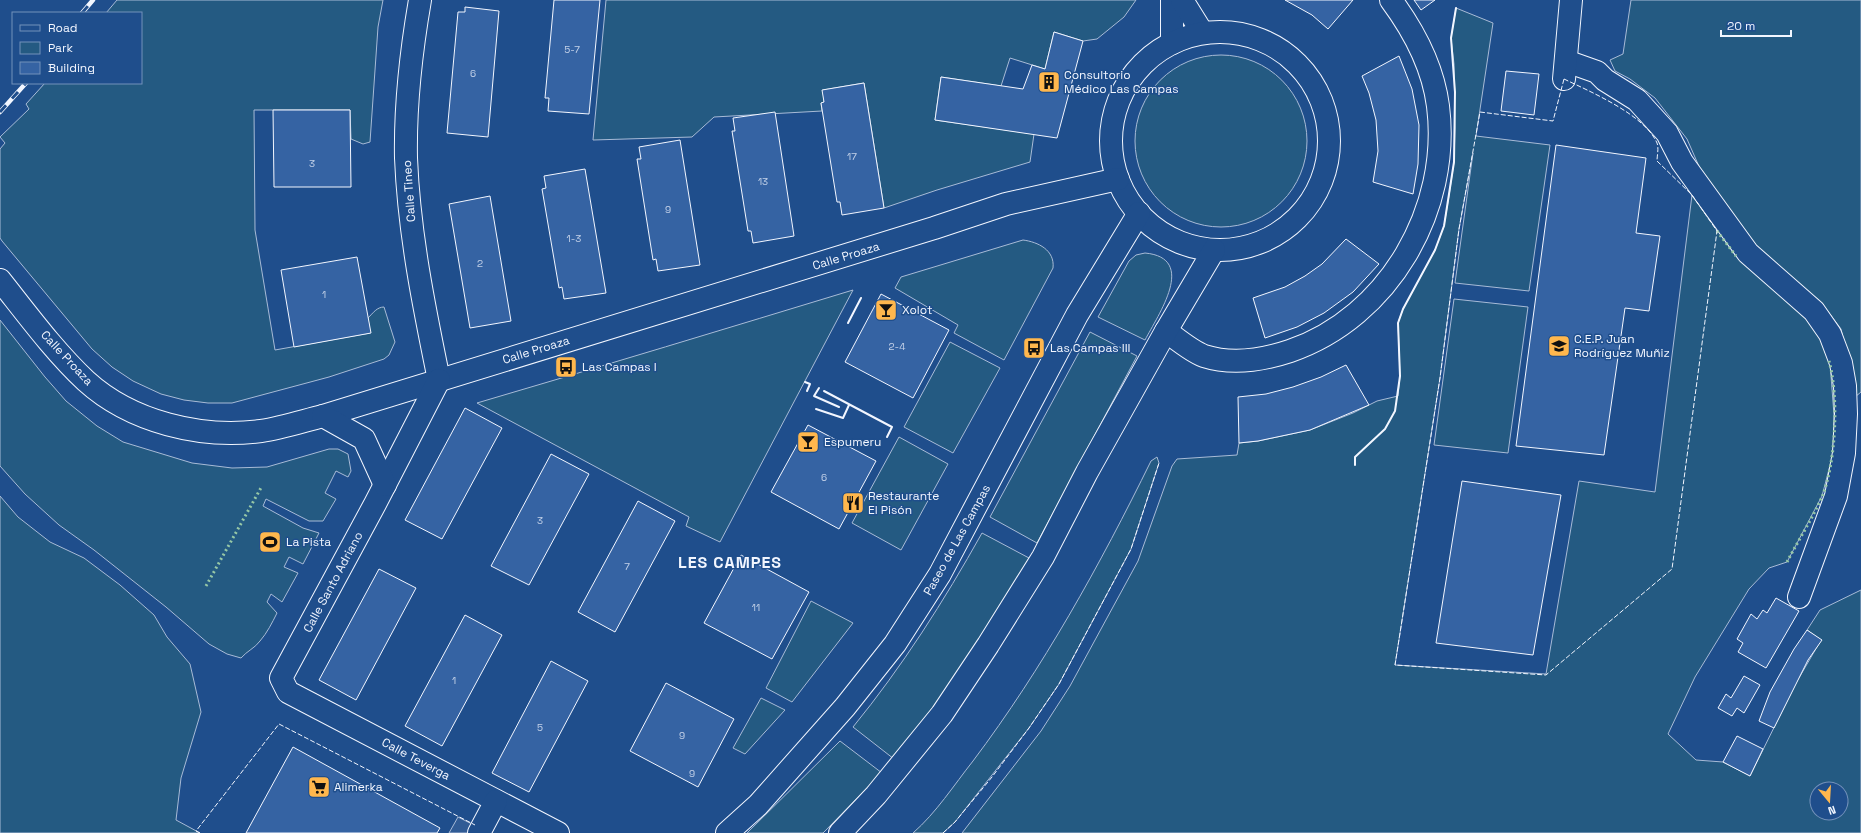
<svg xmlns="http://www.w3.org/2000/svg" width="1861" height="833" viewBox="0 0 1861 833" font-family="'Space Grotesk',sans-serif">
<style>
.green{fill:#245a82;stroke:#a8bbd7;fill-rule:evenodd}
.parking{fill:#305b95;stroke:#a8bbd7}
.building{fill:#3563a3;stroke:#f2f6ff}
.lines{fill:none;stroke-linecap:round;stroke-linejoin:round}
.minor-casing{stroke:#f2f6ff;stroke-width:24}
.minor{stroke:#1f4e8c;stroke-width:22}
.rail-casing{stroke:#f2f6ff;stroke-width:4.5}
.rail{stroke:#1f4e8c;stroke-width:3;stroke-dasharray:9;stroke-linecap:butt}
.hedge{stroke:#97c8a6;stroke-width:3;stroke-dasharray:2 3;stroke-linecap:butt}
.fence{stroke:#f2f6ff;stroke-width:1;stroke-dasharray:5 2;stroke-linecap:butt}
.wall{stroke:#f2f6ff;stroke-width:2}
.labels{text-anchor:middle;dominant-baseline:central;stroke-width:3;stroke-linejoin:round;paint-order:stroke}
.number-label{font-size:10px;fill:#c3d1e8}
.poi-label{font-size:12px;fill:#f2f6ff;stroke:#1f4e8c;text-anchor:start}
.street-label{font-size:12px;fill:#f2f6ff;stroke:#1f4e8c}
.district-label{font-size:16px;font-weight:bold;letter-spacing:1px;fill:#f2f6ff;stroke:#1f4e8c}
</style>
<rect width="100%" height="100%" fill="#1f4e8c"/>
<g class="green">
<path d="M 117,0 L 383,0 L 378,27 L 370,142 L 363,144 L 351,139 L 350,110 L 254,110 L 255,230 L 275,350 L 370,333 L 368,318 C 373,313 377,307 384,307 L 395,342 L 389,355 L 384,359 L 329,377 L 232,403 L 208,403 L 184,400 L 161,394 L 133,381 L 112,367 L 92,349 L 2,241 L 0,238 L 0,149 L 5,143 L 0,137 L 29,109 L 26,104 L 45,83 L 141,83 L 141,13 L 106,13 Z"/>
<polygon points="606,0 1136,0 1124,17 1097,39 1083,41 1054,32 1045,69 1010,58 1001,86 941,77 935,120 1034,134 1030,162 937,190 884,208 864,83 823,90 824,102 821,103 822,111 714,117 692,137 593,140"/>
<polygon points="1631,0 1861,0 1861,392 1855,397 1852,375 1841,329 1821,302 1766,258 1746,238 1705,180 1687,139 1655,98 1630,79 1615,71 1610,60 1623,54"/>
<path d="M 1456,8 L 1493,23 L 1476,136 L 1550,145 L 1529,291 L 1455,283 L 1473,153 L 1459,229 L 1440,378 L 1395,665 L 1546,674 L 1579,481 L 1655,492 L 1692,195 L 1736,256 L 1805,317 L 1820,337 L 1830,363 L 1834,415 L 1833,454 L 1822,496 L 1787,562 L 1769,568 L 1749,589 L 1695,677 L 1668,734 L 1696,760 L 1723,762 L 1750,776 L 1796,683 L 1821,640 L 1807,630 L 1820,610 L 1861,590 L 1861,833 L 962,833 L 1041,731 L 1070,686 L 1138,561 L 1172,466 L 1177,459 L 1237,455 L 1239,443 L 1258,441 L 1310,430 L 1353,413 L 1377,401 L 1398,396 L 1400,376 L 1398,323 L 1403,309 L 1435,250 L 1444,226 L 1449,196 L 1454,162 L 1455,128 L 1454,64 L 1451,38 ZM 1817,789 L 1841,789 L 1841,813 L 1817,813 Z"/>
<circle cx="1221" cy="141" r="86"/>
<path d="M 1023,240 C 1038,242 1055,250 1053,268 L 1004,360 L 954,333 L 958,325 L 895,288 L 901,277 Z"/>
<path d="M 1145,253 C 1198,258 1158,315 1145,340 L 1098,317 L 1129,261 L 1136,255 Z"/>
<path d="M 853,290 L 720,542 L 686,526 L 689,517 L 477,403 C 603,366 728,328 853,290 Z"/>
<polygon points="1454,299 1528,307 1508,453 1434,445"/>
<path d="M 0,320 L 45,377 L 66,401 L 97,426 L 123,442 L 192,463 L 232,468 L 267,467 L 329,449 L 338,449 L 348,454 L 351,471 L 348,477 L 336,471 L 325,493 L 336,499 L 323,521 L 309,521 L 266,499 L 263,506 L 303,528 L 319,533 L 303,564 L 289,557 L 284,567 L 298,573 L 282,602 L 271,594 L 267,602 L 277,613 C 272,623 267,633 260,641 C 255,648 247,651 241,658 L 227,654 L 209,644 L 166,607 L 94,550 L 59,525 L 25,494 L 0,466 Z"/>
<polygon points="1090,332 1137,356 1037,543 990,517"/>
<polygon points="950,342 1000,368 953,453 904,427"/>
<polygon points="899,437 948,464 901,550 852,523"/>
<path d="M 1157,457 L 1159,463 L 1131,549 L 1059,684 L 1029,728 L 955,822 L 943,833 L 913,833 C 936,813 954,785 973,761 C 1043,668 1100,565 1151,461 Z"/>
<polygon points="0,496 18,517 50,542 84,558 120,585 154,615 167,637 190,664 201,712 181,778 176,820 200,833 0,833"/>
<path d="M 982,533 L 1029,558 L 990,626 L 963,668 L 894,759 L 853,727 C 902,667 944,601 982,533 Z"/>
<polygon points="811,601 853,623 792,702 766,688"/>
<polygon points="761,698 785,710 745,754 733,748"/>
<polygon points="840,741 882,773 823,833 747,833"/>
</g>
<polygon class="parking" points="458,817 490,833 449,833"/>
<g class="building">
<polygon points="554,0 600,0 589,114 548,111 549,98 545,98"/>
<polygon points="1285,0 1353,0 1328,29 1312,15"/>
<polygon points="1414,0 1435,0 1421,10"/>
<polygon points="465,7 499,11 488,137 447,133 458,12 465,12"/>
<polygon points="1054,32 1083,41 1057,138 935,120 941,77 1023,89 1032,65 1045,69"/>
<polygon points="1399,56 1412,89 1419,125 1418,164 1413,194 1373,182 1378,151 1376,120 1369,93 1362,76"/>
<polygon points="1506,71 1539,74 1534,115 1501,111"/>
<polygon points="864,83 884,208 842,215 840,202 837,202 821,103 824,102 822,90"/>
<polygon points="273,110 350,110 351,187 274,187"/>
<polygon points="775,112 794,236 753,243 751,231 748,231 732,131 735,131 733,118"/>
<polygon points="680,140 700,265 658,271 656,259 653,260 637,159 641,159 639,147"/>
<polygon points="1556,145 1646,158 1636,233 1660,236 1649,311 1625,308 1604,455 1516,446"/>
<polygon points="585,169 606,293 564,299 562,287 559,288 542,189 546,188 544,176"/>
<polygon points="490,196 511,321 470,328 449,204"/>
<polygon points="1346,239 1379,264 1353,292 1324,313 1297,327 1265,338 1253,298 1285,287 1305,276 1322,264"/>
<polygon points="357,257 371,333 294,347 281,270"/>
<polygon points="881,294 949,330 913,398 845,362"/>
<polygon points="1346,365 1369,405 1310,430 1258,441 1239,443 1238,397 1266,394 1293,387 1321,377"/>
<polygon points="465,408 502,428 442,539 405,520"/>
<polygon points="808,425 876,461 839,529 771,492"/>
<polygon points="551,454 589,474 529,585 491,566"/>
<polygon points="1462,481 1561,495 1533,655 1436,643"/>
<polygon points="638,501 675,521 615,632 578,612"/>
<polygon points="741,555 809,592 772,659 704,623"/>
<polygon points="379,569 416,588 356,700 319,680"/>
<polygon points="1776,598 1799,611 1766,668 1738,652 1743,643 1737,639 1751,614 1757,619 1763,610 1767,613"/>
<polygon points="465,615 502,635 442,746 405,726"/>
<polygon points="1807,630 1822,640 1808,660 1774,728 1759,721 1770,692 1794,649"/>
<polygon points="551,661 588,681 529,792 492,773"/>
<polygon points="1744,676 1760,685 1744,713 1737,708 1732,716 1718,708 1726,694 1731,698"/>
<polygon points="666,683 734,719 698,787 630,751"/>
<polygon points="1737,736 1763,749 1750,776 1723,762"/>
<polygon points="293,747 440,828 437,833 246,833"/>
</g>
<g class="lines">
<g class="minor-casing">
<g id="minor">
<path d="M 420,0 C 411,52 405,105 406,158 C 409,233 424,307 439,380"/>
<polyline points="1172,0 1172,43"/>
<polyline points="1182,0 1202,32"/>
<circle cx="1220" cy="141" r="109"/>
<polyline points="1566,61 1597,72 1605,80 1637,100 1667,133 1682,162 1748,253 1814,311 1830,334 1841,363 1845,386 1846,414 1844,453 1836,496 1799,597"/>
<polyline points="1564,79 1571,0"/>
<path d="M 0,280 C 27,314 54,351 86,381 C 131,422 201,439 261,431 C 282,428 303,421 323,416 L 934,228 L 1006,204 L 1118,179"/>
<path d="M 1166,331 C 1177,339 1191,351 1204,356 C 1232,365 1263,360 1290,351 C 1389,317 1451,209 1438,106 C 1433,67 1414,31 1391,0"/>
<polyline points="439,380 375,504 281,678 288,692 558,833"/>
<polyline points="323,416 364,439 385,485"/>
<polyline points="479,833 496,801"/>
<polyline points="727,833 758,805 845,707 895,644 940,574 1077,315 1139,213"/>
<polyline points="840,833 876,795 942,714 988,645 1043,557 1087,472 1166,331 1214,250"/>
</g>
</g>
<use href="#minor" class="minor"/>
<g class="rail-casing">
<g id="rail">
<polyline points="82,13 93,0"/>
<polyline points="0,112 26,83"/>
</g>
</g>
<use href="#rail" class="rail"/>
<g class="hedge">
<polyline points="1717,231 1736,256"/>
<path d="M 1787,562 C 1798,541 1812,519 1822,497 C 1836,463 1839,396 1829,361"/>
<polyline points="206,586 262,486"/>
</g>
<g class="fence">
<path d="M 1564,79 C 1591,92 1645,115 1657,143 C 1659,148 1657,156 1657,161 L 1692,195 L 1717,231 L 1672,569 L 1546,675 L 1395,665 L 1440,378 L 1459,229 L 1480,112 L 1553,121 Z"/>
<polyline points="200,833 196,831 279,724 475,825"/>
<polyline points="943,833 955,822 992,777 1029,728 1059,684 1131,549 1159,463"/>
</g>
<g class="wall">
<polyline points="848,323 861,298"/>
<polyline points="805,382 810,384 807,391"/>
<polyline points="819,388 814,396 839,407"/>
<polyline points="824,391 892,427 887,437"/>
<polyline points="816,409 843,418 849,405"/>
<polyline points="1355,465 1355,457 1385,429 1395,411 1400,376 1398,323 1403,309 1435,250 1444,226 1454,162 1455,92 1451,38 1456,8"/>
</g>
</g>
<defs>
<g id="building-square" transform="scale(1.15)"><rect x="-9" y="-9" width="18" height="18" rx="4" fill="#ffb74d" stroke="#1f4e8c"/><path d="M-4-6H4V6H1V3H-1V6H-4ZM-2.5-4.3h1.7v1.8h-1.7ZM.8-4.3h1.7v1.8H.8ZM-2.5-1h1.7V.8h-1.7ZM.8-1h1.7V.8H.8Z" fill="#111"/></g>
<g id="bar-square" transform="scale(1.15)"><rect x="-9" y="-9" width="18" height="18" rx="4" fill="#ffb74d" stroke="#1f4e8c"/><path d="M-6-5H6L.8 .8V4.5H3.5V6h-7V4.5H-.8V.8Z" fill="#111"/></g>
<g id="school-square" transform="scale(1.15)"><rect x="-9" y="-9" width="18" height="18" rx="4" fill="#ffb74d" stroke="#1f4e8c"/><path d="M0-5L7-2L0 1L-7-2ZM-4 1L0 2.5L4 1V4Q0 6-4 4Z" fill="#111"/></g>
<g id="bus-square" transform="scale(1.15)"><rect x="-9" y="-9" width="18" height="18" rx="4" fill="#ffb74d" stroke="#1f4e8c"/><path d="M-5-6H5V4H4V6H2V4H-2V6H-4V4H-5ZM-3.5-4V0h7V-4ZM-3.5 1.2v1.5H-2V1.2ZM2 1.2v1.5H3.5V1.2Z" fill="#111"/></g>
<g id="restaurant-square" transform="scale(1.15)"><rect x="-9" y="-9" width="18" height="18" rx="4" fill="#ffb74d" stroke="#1f4e8c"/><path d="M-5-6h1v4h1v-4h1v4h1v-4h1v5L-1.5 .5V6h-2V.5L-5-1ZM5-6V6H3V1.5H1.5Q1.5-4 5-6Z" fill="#111"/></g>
<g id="stadium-square" transform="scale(1.15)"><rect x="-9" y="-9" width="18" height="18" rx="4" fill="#ffb74d" stroke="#1f4e8c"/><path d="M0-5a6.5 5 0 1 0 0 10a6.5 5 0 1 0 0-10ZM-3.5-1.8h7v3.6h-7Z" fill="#111"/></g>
<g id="supermarket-square" transform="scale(1.15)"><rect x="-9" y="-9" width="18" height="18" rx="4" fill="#ffb74d" stroke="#1f4e8c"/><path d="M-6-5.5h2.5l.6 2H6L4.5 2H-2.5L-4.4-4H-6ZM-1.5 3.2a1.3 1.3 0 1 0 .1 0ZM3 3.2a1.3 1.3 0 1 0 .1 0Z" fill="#111"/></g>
</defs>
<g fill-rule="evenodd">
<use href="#building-square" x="1049" y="82"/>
<use href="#bar-square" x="886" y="310"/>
<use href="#school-square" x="1559" y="346"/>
<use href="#bus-square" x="1034" y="348"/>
<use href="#bus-square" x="566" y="367"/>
<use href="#bar-square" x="808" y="442"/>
<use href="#restaurant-square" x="853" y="503"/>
<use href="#stadium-square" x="270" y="542"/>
<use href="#supermarket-square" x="319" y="787"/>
</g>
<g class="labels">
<g class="number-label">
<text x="572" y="49">5-7</text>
<text x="473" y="73">6</text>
<text x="852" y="156">17</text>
<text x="312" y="163">3</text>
<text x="763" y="181">13</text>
<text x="668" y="209">9</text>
<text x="574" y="238">1-3</text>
<text x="480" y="263">2</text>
<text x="324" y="294">1</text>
<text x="897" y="346">2-4</text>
<text x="824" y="477">6</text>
<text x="540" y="520">3</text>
<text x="627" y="566">7</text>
<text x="756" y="607">11</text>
<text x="454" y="680">1</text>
<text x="540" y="727">5</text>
<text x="682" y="735">9</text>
<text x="692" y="773">9</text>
</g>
<g class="poi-label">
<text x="1064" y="75">Consultorio<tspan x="1064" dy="14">Médico Las Campas</tspan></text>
<text x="902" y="310">Xolot</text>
<text x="1574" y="339">C.E.P. Juan<tspan x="1574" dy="14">Rodríguez Muñiz</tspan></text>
<text x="1050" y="348">Las Campas III</text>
<text x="582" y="367">Las Campas I</text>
<text x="824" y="442">Espumeru</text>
<text x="868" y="496">Restaurante<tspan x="868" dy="14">El Pisón</tspan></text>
<text x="286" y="542">La Pista</text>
<text x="334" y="787">Alimerka</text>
</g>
<g class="street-label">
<text transform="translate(409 191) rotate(-94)">Calle Tineo</text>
<text transform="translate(846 256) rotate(-17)">Calle Proaza</text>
<text transform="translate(536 350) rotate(-17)">Calle Proaza</text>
<text transform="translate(67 358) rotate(47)">Calle Proaza</text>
<text transform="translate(957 540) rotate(-61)">Paseo de Las Campas</text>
<text transform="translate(333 582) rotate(-62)">Calle Santo Adriano</text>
<text transform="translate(416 759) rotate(28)">Calle Teverga</text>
</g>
<g class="district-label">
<text x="730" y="562">LES CAMPES</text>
</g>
</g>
<rect x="12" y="12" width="130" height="72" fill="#1f4e8c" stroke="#7391ba"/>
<rect x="20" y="25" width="20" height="6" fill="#1f4e8c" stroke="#7391ba"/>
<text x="48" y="32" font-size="12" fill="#f2f6ff">Road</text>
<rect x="20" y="42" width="20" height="12" fill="#245a82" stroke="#7391ba"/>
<text x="48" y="52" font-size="12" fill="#f2f6ff">Park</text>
<rect x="20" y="62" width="20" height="12" fill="#3563a3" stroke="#7391ba"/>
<text x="48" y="72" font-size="12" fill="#f2f6ff">Building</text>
<g transform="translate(1829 801) rotate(162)"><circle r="19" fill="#1f4e8c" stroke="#7391ba"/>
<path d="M0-3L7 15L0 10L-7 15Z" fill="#ffb74d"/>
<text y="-6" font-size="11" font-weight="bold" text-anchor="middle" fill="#f2f6ff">N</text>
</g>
<path d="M1721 30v6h70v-6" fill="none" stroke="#f2f6ff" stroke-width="2"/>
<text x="1727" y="30" font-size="12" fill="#f2f6ff" stroke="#1f4e8c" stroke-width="3" paint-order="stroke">20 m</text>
</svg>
